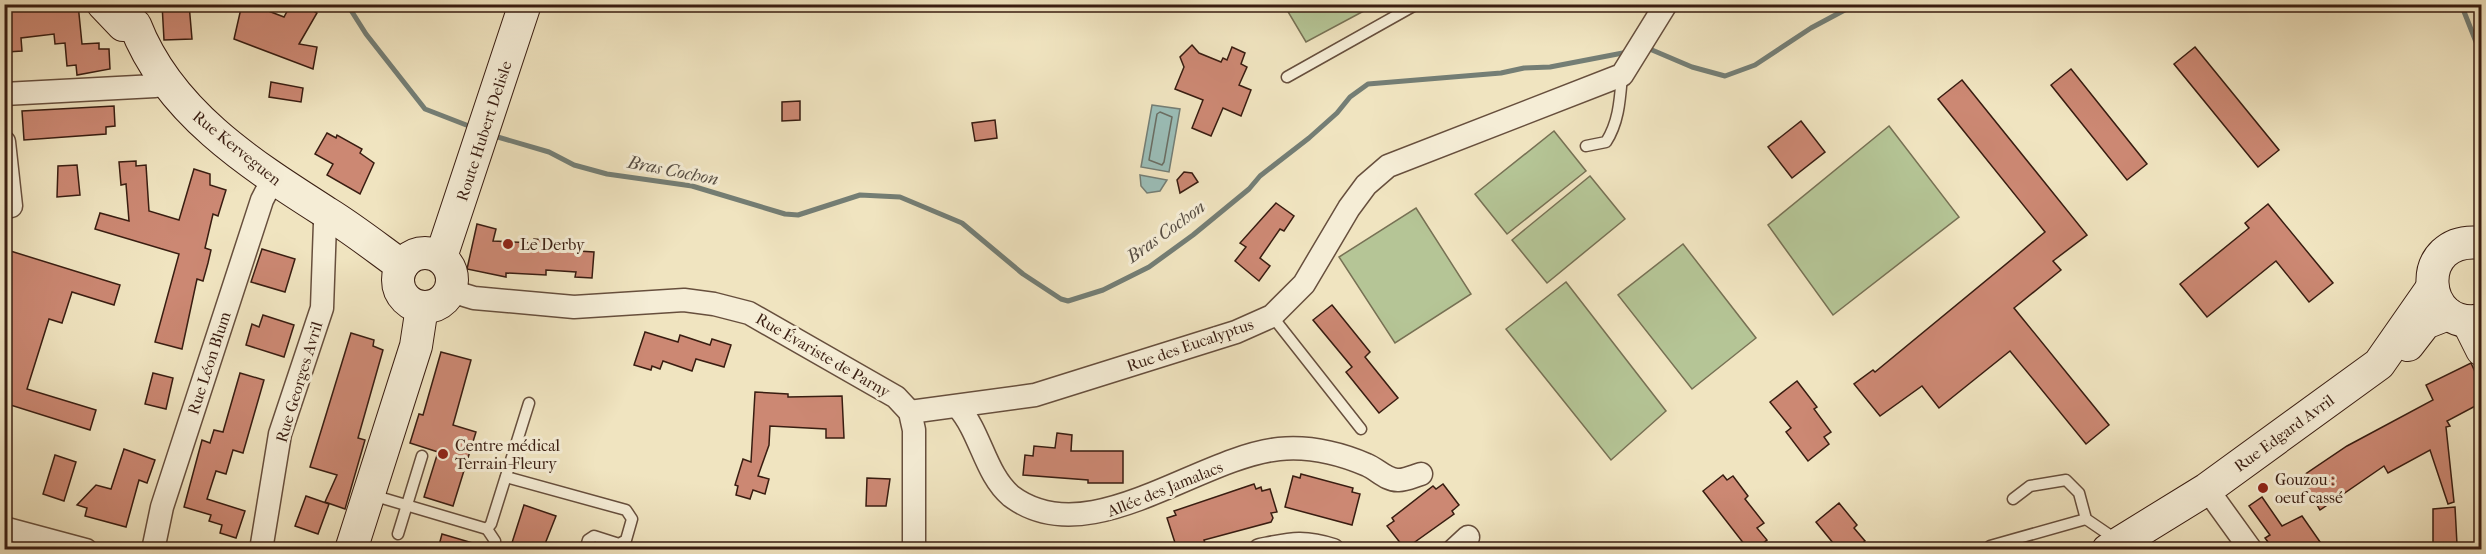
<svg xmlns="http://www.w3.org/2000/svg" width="2486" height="554" viewBox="0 0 2486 554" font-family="'IM FELL French Canon',serif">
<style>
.green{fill:#b5c596;stroke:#777154;stroke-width:1.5}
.water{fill:#9bbeb8;stroke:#747e75;stroke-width:1.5}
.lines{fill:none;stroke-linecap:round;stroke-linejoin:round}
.shore{stroke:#6a6e64;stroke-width:1.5}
.stream{stroke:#747e75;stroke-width:5}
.building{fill:#cc8873;stroke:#391d11;stroke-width:1.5}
.lane-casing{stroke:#674f3d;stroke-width:13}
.street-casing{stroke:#674f3d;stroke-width:25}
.secondary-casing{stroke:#391d11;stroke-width:34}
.lane{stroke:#f5edd6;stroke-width:10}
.street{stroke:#f5edd6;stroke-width:22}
.secondary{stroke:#f5edd6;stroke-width:32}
.poi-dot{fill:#8f2418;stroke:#f5edd6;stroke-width:2}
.labels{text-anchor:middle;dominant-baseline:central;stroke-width:6;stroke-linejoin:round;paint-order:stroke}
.street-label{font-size:16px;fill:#391d11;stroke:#f5edd6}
.poi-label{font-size:16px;fill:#391d11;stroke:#f5edd6;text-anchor:start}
.water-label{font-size:18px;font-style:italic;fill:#564d43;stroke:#f5edd6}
</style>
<rect width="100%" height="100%" fill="#f0e4c0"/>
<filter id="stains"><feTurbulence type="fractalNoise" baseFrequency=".00333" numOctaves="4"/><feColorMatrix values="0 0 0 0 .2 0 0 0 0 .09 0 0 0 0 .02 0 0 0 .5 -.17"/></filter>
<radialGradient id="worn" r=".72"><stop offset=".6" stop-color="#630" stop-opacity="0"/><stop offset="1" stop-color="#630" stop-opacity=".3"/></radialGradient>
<g class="green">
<polygon points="1284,5 1375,5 1306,42"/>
<polygon points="1889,126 1959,217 1833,315 1768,225"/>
<polygon points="1554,131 1586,171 1507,234 1475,194"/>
<polygon points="1590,176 1625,219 1547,283 1512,240"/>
<polygon points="1416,208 1471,294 1395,343 1339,257"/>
<polygon points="1683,244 1756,338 1692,389 1618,295"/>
<polygon points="1566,282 1666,411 1611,460 1506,329"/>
</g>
<g class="water">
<polygon points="1152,105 1180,109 1169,172 1141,167"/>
<polygon points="1140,175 1167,180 1160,191 1147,193 1141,186"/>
</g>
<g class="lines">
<polygon class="shore" points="1160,112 1172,117 1164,162 1162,165 1149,160 1157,114"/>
<g class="stream">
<polyline points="347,4 366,34 425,109 474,128"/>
<polyline points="2461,4 2482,57"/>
<polyline points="1645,47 1692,67 1725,76 1755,65 1811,28 1856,4"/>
<polyline points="491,135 549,152 574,165 607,174 692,186 785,214 798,215 860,195 900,197 962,223 1023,274 1061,299 1068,301 1103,290 1149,267 1193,235 1249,189 1260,176 1309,138 1337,113 1350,97 1368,84 1501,73 1524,68 1550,67 1628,52"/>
</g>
</g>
<g class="building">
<polygon points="9,4 78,4 82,44 99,43 99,49 109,49 110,69 77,75 76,65 67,66 65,43 55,44 54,34 21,38 22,51 7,52 4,21 11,20"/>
<polygon points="162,4 189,4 192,39 164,40"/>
<polygon points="242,4 259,4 258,7 284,17 291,4 303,4 317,13 299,44 317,47 313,69 234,39"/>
<polygon points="1192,45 1199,53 1221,62 1223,58 1227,60 1232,47 1245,53 1241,64 1247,67 1239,85 1251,90 1241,116 1223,108 1211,136 1192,128 1203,100 1175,89 1184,67 1180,57"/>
<polygon points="2195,47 2279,150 2258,167 2174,64"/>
<polygon points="2071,69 2147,164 2127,180 2051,85"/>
<polygon points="1962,80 2087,235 2053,261 2061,270 2014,308 2109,425 2086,444 2010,351 1939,408 1922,386 1880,416 1854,384 1873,370 1875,372 2045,232 1938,99"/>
<polygon points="271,82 303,88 301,102 269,97"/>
<polygon points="800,101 800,120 782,121 782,102"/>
<polygon points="114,106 115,126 106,127 106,134 24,140 22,111"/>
<polygon points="995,120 997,138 975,141 972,123"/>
<polygon points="1801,121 1825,152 1792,178 1768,147"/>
<polygon points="327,133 336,138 337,135 362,149 360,153 374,163 360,194 327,175 333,164 315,154"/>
<polygon points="136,161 136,166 146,165 149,211 179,220 194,169 210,174 210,185 226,190 218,216 213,214 205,248 211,250 208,263 203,281 197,279 182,349 155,342 179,254 95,229 100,213 129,221 126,184 121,185 119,162"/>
<polygon points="77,165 80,195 57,197 58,166"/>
<polygon points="1184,172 1192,173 1198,182 1180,193 1177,180"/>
<polygon points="1276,203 1294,216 1284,231 1280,229 1260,258 1270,266 1259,281 1235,261 1246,247 1240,243"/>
<polygon points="2268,204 2333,283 2309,302 2276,261 2207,317 2180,284 2249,228 2245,223"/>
<polygon points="477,224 496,229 493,241 534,243 534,239 548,240 547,249 594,252 592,278 575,277 576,272 546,270 546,275 506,273 506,277 467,269"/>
<polygon points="4,249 120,285 114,305 72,292 62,323 49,319 27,389 96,410 90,430 4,403"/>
<polygon points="262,249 295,259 285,292 251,282"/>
<polygon points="1332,305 1370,352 1365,357 1398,398 1379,413 1346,372 1352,367 1313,320"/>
<polygon points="263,315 294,325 284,357 246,345 252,324 259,327"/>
<polygon points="645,332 678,342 680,335 710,345 712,339 731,345 724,367 696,359 692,371 663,361 660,369 652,366 651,370 634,365"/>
<polygon points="351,333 374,340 373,346 383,350 358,438 365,440 345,509 325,502 337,475 310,467"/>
<polygon points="441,352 471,360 453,425 476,432 453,506 424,497 438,452 410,443 419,414 423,415"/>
<polygon points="2471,363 2481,385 2481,403 2447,421 2450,426 2446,427 2454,502 2448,504 2430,450 2388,473 2384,466 2320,510 2301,477 2347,446 2433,400 2426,385"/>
<polygon points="153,373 173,378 166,409 145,404"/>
<polygon points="240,373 264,380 243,453 233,450 226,474 216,471 207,499 245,511 236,538 220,533 222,525 209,521 211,515 184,507 202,440 210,443 214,430 223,432"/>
<polygon points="1797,381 1817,407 1814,409 1831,432 1824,437 1829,444 1808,461 1786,432 1791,428 1770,402"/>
<polygon points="755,392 788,394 788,397 842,396 844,438 826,438 826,429 770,426 769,445 758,476 769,479 765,494 753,490 750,499 736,495 738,486 735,485 743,459 751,462"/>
<polygon points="1057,433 1072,435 1071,451 1123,451 1123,483 1088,483 1088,480 1023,475 1025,455 1033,456 1034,446 1055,448"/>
<polygon points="124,449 155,460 147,483 139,480 126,527 85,516 87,508 77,505 96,485 111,489"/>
<polygon points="55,455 76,462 64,501 43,494"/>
<polygon points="1301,474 1353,488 1352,492 1360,494 1352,525 1285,507 1293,476 1300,478"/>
<polygon points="1723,475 1727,480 1733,476 1748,496 1745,499 1764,523 1757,528 1767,540 1755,549 1748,549 1703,491"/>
<polygon points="867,478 890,479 886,506 866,506"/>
<polygon points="1254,484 1256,489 1261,487 1262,491 1270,489 1277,512 1271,513 1273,518 1271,522 1204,540 1205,543 1187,549 1177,549 1167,518 1176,515 1174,511"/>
<polygon points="1443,484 1459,505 1452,511 1454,514 1405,549 1387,526 1394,521 1392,518 1433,486 1436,489"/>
<polygon points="306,496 329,504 318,534 295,526"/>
<polygon points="2262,497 2282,526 2302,516 2325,549 2273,549 2265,538 2270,535 2249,506"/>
<polygon points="1839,503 1857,525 1854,528 1865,541 1855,549 1838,549 1816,522"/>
<polygon points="524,505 556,516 543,549 510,549"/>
<polygon points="2455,507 2457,544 2433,546 2433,509"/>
<polygon points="442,534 483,546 482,549 438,549"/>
</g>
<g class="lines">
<g class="lane-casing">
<g id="lane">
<polyline points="1287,77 1417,4"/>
<path d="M 1586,146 L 1606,142 C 1619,122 1620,99 1622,75"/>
<polyline points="1272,316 1361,429"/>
<polyline points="506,477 626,510 632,519 626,540 619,544 594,536 588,540 585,550"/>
<polyline points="372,495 487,529 491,524 529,403"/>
<polyline points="2013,499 2030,486 2066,480 2079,493 2086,519 2108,534 2111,544"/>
<polyline points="487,529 495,541 492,549"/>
<polyline points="398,534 422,456"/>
<polyline points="1986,550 1990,546 2086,519"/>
</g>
</g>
<g class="street-casing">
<g id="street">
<polyline points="4,94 155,86 166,80"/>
<polyline points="4,142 11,206"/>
<polyline points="451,291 474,298 574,307 684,300 714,304 749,313 896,397 910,412 914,430 914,550"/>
<path d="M 958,407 C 981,433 985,474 1011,496 C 1088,554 1196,458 1279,449 C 1309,446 1339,453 1367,465 C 1377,469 1387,481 1399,480 C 1406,480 1414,476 1421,474"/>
<polyline points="910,412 1035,395 1236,332 1272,316 1304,284 1349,208 1366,185 1388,166 1622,75 1666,4"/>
<polyline points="2207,489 2251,550"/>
<polyline points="4,528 86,550"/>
<polyline points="153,550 162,507 262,200 273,179"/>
<polyline points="261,550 280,434 322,308 325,223 329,215"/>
<path d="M 1260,550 C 1290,544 1303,540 1333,550"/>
<polyline points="1454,550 1468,537"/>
</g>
</g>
<g class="secondary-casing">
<g id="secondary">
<path d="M 103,4 L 123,25 L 135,25 C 169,113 252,165 327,213 C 353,229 377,248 402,266"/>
<path d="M 2482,243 C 2412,234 2420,333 2482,320"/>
<circle cx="425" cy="280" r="27"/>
<polyline points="441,257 525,4"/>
<polyline points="2468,322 2482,350"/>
<polyline points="2408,345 2425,323 2448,314"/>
<polyline points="351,550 416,346 422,307"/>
<polyline points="2108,550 2207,489 2379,364 2432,288"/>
</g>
</g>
<use href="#lane" class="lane"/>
<use href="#street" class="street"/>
<use href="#secondary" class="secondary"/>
</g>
<g class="poi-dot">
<circle cx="508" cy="244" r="6"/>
<circle cx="443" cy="454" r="6"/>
<circle cx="2263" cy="488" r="6"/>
</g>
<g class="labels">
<g class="street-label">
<text transform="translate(484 131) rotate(-72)">Route Hubert Delisle</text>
<text transform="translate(237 148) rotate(39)">Rue Kerveguen</text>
<text transform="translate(1190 345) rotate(-19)">Rue des Eucalyptus</text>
<text transform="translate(823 355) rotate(30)">Rue Évariste de Parny</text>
<text transform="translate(209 363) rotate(-72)">Rue Léon Blum</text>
<text transform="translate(299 382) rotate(-73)">Rue Georges Avril</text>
<text transform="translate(2284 433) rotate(-36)">Rue Edgard Avril</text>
<text transform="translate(1165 489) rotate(-22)">Allée des Jamalacs</text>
</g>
<g class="poi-label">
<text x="520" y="244">Le Derby</text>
<text x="455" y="445">Centre médical<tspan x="455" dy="18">Terrain-Fleury</tspan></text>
<text x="2275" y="479">Gouzou :<tspan x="2275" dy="18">oeuf cassé</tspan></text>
</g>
<g class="water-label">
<text transform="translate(673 171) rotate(11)">Bras Cochon</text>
<text transform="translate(1166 232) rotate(-36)">Bras Cochon</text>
</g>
</g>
<rect width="2486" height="554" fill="none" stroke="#f0e4c0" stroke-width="24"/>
<rect x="6" y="6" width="2474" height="542" fill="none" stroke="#391d11" stroke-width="3"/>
<rect x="12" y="12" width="2462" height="530" fill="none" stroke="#391d11" stroke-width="1.5"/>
<rect width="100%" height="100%" filter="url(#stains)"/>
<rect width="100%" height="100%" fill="url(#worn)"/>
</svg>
